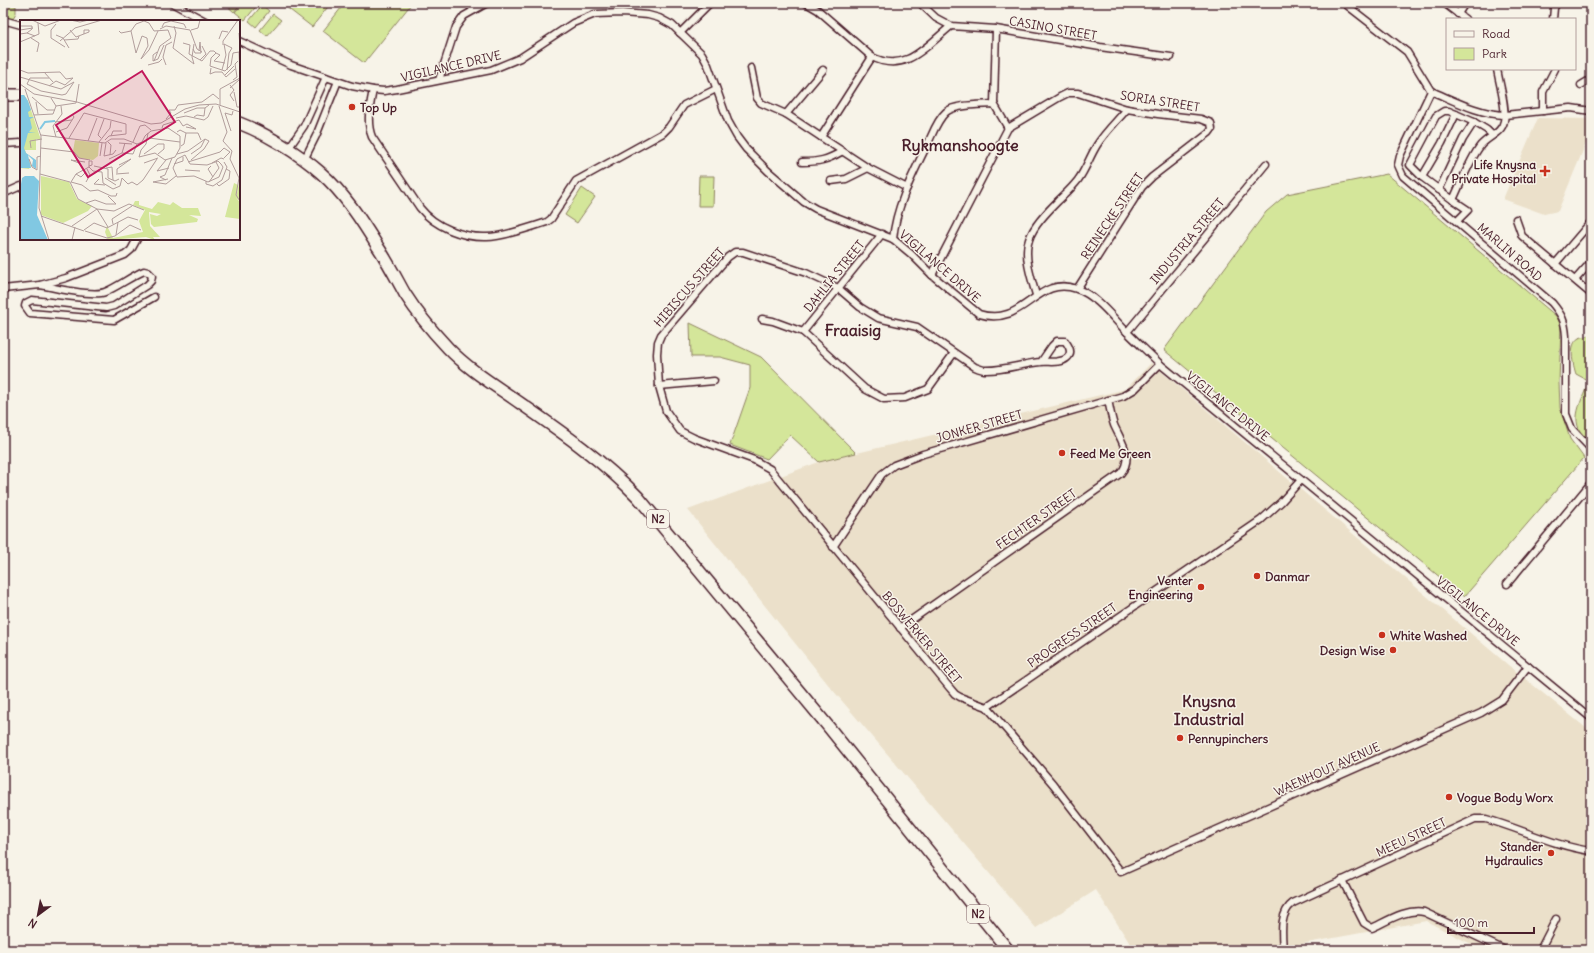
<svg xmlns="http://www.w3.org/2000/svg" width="1594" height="953" viewBox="0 0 1594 953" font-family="Delius,sans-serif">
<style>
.built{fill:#ebe0ca}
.green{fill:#d4e69a;stroke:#8f8262}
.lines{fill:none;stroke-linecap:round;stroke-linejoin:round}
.street-casing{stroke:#4a1f2b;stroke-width:9}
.highway-casing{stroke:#4a1f2b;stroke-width:14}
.street{stroke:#f7f3e8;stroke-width:6}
.highway{stroke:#f7f3e8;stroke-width:11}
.poi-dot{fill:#c8321e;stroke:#f7f3e8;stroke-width:1.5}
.labels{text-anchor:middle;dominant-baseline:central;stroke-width:3;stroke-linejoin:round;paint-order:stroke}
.shield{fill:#f7f3e8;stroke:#7e5f64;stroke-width:1}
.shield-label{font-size:11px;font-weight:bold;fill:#4a1f2b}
.street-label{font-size:12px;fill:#4a1f2b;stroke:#f7f3e8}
.poi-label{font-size:12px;font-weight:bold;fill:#4a1f2b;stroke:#f7f3e8;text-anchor:start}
.district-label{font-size:16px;font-weight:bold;fill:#4a1f2b;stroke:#f7f3e8}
.inset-river{fill:none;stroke:#81c8e2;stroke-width:2}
.inset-road{fill:none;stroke:#b29e9c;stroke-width:1}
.view{fill:#c2185b;fill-opacity:0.15;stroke:#c2185b;stroke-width:2}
.inset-edge{fill:none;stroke:#4a1f2b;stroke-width:2}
</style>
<rect width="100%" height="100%" fill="#f7f3e8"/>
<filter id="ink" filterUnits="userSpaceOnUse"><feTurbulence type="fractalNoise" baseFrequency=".025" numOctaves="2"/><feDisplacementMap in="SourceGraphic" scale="8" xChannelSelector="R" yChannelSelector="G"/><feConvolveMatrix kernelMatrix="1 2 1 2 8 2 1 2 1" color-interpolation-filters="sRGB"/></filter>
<g filter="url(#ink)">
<g class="built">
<polygon points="1538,118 1591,119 1591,131 1558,211 1544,214 1503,199"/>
<polygon points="1151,363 1507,664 1591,732 1591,950 1483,950 1426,921 1269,950 1134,950 1096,890 1036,928 831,688 688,510 819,462 1126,389"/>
</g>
<g class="green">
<polygon points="3,3 16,6 16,13 3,35"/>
<polygon points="224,3 241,3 234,12"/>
<polygon points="243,3 259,3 245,20 235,12"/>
<polygon points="281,3 331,3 312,27"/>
<polygon points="345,3 412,3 364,63 323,31"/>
<polygon points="262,5 269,11 256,27 249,21"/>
<polygon points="273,14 281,20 267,36 260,30"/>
<polygon points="1387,174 1556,316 1561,325 1559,382 1560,408 1570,439 1584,458 1464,597 1164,350 1266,212 1287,194"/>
<polygon points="699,176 714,176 713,206 698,206"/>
<polygon points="582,188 595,197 577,223 565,215"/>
<polygon points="690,323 761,357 856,453 819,462 790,435 767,459 730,445 750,388 750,365 720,357 691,357"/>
<path d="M 1591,334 L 1591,444 C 1566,423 1580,406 1589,381 L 1576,374 C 1573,365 1568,344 1579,338 C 1584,336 1587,337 1591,334 Z"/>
</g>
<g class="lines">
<g class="street-casing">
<g id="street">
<polyline points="172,3 205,21"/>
<polyline points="468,3 474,10"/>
<path d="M 806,3 L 818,10 L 872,57 C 906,74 926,46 951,26"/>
<polyline points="920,3 936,18 951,26 996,29 1100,47 1171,57"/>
<polyline points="1344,3 1407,52 1431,91"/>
<polyline points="1444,3 1465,19"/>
<polyline points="1458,14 1465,3"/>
<polyline points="1553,19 1554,8 1557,3"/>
<polyline points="3,20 21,25"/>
<polyline points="680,33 710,3"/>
<path d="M 239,41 L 291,65 L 352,86 L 373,90 L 384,91 L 397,89 L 491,70 L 520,58 L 573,23 L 595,14 L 622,13 L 648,15 L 659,18 L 672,25 L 702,54 L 708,65 L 728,121 L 737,137 L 746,149 L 768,171 L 804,202 L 816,209 L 893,239 L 911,254 L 932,275 L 979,314 C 1025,328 1036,274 1077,289 C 1097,296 1112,317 1127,332 C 1138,343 1149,353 1160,364 L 1591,718"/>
<polyline points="751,68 757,98 761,103 786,114 868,168 907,188"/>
<polyline points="439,80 456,27 464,16 487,3"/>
<polyline points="1581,85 1591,79"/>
<path d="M 373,90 C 370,105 366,122 372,137 L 420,208 C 435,227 463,238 487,237 C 502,237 532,227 547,222 L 551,219 L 576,181 L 663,133 L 669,127 L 684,105 L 716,89"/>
<path d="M 1431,91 L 1400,156 L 1398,165 L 1403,176 L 1552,303 C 1562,315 1565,321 1566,336 L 1566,414 L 1572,429 L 1591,449"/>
<path d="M 1431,91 C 1455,101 1479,114 1505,115 L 1571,108 L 1591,111"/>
<polyline points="994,104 996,29"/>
<polyline points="994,104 1008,128"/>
<polyline points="1543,111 1543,92 1555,69"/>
<polyline points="786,114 823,70"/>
<polyline points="1008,128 1060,97 1068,93 1078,93 1127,109 1158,114 1201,119 1211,123 1212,129 1209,133 1152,177 1142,187 1077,289"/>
<path d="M 1492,135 L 1487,130 L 1474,122 L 1449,111 L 1444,111 L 1436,116 L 1410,165 L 1422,177 L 1453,200 C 1460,185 1471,157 1481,145 C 1489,136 1502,133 1504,121 C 1507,109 1499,82 1497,69"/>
<polyline points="821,137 872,57"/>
<polyline points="3,144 21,143"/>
<polyline points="288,149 304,126 326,77"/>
<polyline points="304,160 316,136 338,81"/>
<path d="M 802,162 C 819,162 827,160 841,152"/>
<polyline points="1422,177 1442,143 1456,114"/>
<polyline points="831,181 846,179 868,168"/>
<polyline points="1439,190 1463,139 1474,122"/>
<polyline points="3,194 21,186"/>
<polyline points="1453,200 1468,210 1457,221"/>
<polyline points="1516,219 1522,236 1591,294"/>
<path d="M 893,239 C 896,205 914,172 929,141 C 933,132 938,119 946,112 C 955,104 982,105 994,104"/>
<polyline points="1555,264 1591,222"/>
<polyline points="932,275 1008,128"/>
<polyline points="1575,280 1591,262"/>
<path d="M 40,285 C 54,288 93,297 105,292 C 119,286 130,277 144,271 L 148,272 L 152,276 L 151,281 L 147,285 L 114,306 L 106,308 L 32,300 L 26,303 L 25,306 L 30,313 L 114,320 L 154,297"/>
<polyline points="3,289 40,285 66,278 125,255 131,250 137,239"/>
<path d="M 1036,295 C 1022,248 1021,238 1057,202 C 1064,195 1072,188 1078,180 C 1086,169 1090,156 1097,145 C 1105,132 1117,121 1127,109"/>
<polyline points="762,319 773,321 803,332 865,389 884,399 905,398 928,389 954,353"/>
<polyline points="803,332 882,234"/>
<polyline points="1127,332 1266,164"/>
<path d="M 1041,362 L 1052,346 L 1057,341 L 1065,341 C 1069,346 1073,353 1067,358 C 1060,364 1048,361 1040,362 C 1021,364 1002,371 984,370 C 980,369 977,368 975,367 L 917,327 L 878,318 L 860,307 L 838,288 L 806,273 L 743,252 L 735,252 L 728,257 L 661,335 L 658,342 L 657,354 L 659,386 L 666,411 L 680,431 L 694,438 L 754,460 L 770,469 L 949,687 L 955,694 L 960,697 L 987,707 L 1053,784 L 1121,872 L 1481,713 L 1502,700 L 1528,666"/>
<polyline points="659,386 714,381"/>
<polyline points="833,547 882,474 894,465 923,454 1123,396 1135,389 1160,364"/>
<polyline points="1507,584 1591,483"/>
<path d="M 900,628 L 1121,473 C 1134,457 1121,441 1114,425 C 1111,417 1110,408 1108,400"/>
<polyline points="987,707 1261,520 1281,502 1301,480"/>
<path d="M 1342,880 L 1364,923 L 1372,928 C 1387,921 1407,908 1424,912 L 1505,950"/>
<path d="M 1283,950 C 1282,934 1279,913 1293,903 L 1475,819 L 1486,819 C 1522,829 1554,846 1591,851"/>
<polyline points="1540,950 1556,919"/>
</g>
</g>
<g class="highway-casing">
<g id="highway">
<polyline points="3,95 21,95"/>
<path d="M 239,123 C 265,133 300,154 321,173 C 344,193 362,221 378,247 C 388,262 396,278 405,294 C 417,313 433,332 448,348 C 469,370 496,386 520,403 C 563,433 602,460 638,497 L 827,725 L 1008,950"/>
</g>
</g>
<use href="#street" class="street"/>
<use href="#highway" class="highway"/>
</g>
</g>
<g class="poi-dot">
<circle cx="352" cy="107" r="4"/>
<path d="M1543 165h4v4h4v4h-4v4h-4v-4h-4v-4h4z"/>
<circle cx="1062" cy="453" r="4"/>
<circle cx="1257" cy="576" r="4"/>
<circle cx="1201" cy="587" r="4"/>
<circle cx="1382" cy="635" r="4"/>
<circle cx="1393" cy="650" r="4"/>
<circle cx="1180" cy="738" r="4"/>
<circle cx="1449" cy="797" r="4"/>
<circle cx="1551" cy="853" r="4"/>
</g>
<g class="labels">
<g class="shield">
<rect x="647" y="510" width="22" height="18" rx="3"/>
<rect x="967" y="905" width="22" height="18" rx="3"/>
</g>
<g class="shield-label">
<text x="658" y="519">N2</text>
<text x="978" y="914">N2</text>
</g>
<g class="street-label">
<text transform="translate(1053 28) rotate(10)">CASINO STREET</text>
<text transform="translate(451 66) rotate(-13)">VIGILANCE DRIVE</text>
<text transform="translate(1160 101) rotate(9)">SORIA STREET</text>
<text transform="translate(1112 216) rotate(-56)">REINECKE STREET</text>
<text transform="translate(1187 241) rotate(-50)">INDUSTRIA STREET</text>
<text transform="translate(1510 252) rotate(41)">MARLIN ROAD</text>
<text transform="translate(940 266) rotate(41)">VIGILANCE DRIVE</text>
<text transform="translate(834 276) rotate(-51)">DAHLIA STREET</text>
<text transform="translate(689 287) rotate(-49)">HIBISCUS STREET</text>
<text transform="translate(1228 406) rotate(39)">VIGILANCE DRIVE</text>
<text transform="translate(979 426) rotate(-16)">JONKER STREET</text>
<text transform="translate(1036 519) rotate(-35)">FECHTER STREET</text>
<text transform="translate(1478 611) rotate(39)">VIGILANCE DRIVE</text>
<text transform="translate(1072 635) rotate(-34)">PROGRESS STREET</text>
<text transform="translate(922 637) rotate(50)">BOSWERKER STREET</text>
<text transform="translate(1327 769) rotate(-24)">WAENHOUT AVENUE</text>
<text transform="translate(1411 837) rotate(-25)">MEEU STREET</text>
</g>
<g class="poi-label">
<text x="360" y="107">Top Up</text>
<text x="1536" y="164" text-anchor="end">Life Knysna<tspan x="1536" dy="14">Private Hospital</tspan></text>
<text x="1070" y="453">Feed Me Green</text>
<text x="1265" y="576">Danmar</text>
<text x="1193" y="580" text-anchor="end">Venter<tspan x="1193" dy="14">Engineering</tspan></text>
<text x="1390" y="635">White Washed</text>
<text x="1385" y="650" text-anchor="end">Design Wise</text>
<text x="1188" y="738">Pennypinchers</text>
<text x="1457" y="797">Vogue Body Worx</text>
<text x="1543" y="846" text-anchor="end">Stander<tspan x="1543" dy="14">Hydraulics</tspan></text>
</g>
<g class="district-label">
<text x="960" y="145">Rykmanshoogte</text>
<text x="853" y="330">Fraaisig</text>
<text x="1209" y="701">Knysna<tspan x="1209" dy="18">Industrial</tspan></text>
</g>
</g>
<g transform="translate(20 20)">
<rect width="220" height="220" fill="#f7f3e8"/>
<path d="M 0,75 L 4,75 L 8,81 L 21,120 L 16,119 L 16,130 L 5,130 L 11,146 L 9,149 L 0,148 ZM 55,120 L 79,123 L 78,136 L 73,140 L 59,138 L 53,131 ZM 21,156 L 49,162 L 57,179 L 72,186 L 68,191 L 43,203 L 21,195 ZM 214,163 L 218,165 L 216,178 L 219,163 L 220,181 L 216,178 L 220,182 L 220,199 L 205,197 ZM 115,181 L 119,181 L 119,185 L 132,189 L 138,182 L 150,185 L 153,182 L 162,188 L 178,188 L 181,196 L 169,195 L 178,199 L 177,202 L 134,207 L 131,204 L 130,194 L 137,196 L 141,194 L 129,192 L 130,206 L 140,217 L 133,217 L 135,220 L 126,217 L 88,220 L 85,212 L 87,206 L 93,218 L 123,212 L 119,201 L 125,190 L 113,185 Z" fill="#d4e69a"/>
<path d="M 0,75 L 4,75 L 8,81 L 11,90 L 8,92 L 9,97 L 14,97 L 10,99 L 12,108 L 9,112 L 16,112 L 8,113 L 4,128 L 6,133 L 16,140 L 16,149 L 12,146 L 13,140 L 8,135 L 11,148 L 0,148 ZM 5,156 L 14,156 L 19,161 L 17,195 L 28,220 L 0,220 L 0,170 L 2,158 Z" fill="#81c8e2"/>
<path class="inset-river" d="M 20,109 L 25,102 L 35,101"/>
<path class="inset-road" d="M 12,0 L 25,6 L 41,0M 50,0 L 60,2 L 69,0M 36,4 L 31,10 L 31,18 L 45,27M 0,6 L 12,6 L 12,9 L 7,13M 154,6 L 156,13 L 153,28 L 174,44M 142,7 L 144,3 L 151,1 L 164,4 L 166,8M 140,9 L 146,6 L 170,10 L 177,29 L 182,32M 0,10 L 13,8M 50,10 L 56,17 L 69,12 L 69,10 L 64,10 L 64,14M 171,10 L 178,8 L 180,0M 99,11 L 101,13 L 111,11M 219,13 L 220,28M 0,14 L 7,13 L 15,16M 36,15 L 43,18 L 49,28M 11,18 L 19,23 L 17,32M 199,19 L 202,11 L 208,12M 44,20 L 58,19 L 59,16M 40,21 L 55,8 L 82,0M 0,22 L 19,14 L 18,3M 163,23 L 170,25 L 169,34 L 182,41 L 190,31 L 194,31 L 196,33 L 191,38 L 190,46 L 205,51 L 211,45 L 213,33 L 219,32 L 220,57M 203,25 L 203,21 L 218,0M 173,29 L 175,33 L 181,33 L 180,22 L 179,31M 137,32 L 133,35 L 133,41 L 138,39 L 144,25M 196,33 L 200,35 L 194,41 L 205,43M 180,40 L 186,34 L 182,26M 134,41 L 140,26 L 151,18 L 148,10 L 134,11 L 129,3 L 124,1 L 116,4 L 111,11 L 116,33 L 122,16 L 127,18 L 128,26 L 121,39 L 129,30 L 138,11M 174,44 L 172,37 L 174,24M 128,45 L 139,42 L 142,39M 146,45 L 143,37 L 146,25 L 152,22M 191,48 L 190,54 L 195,52 L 202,52 L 206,57 L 215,49M 0,50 L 8,53 L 40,52 L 46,59 L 53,58 L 45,65 L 36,61 L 29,66M 202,50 L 206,35 L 204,24 L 212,28 L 209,33 L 207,50M 24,52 L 33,62M 205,55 L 214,46M 0,57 L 41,69 L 54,62M 29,58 L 10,58 L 7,64 L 21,71 L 42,75 L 46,74 L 54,62M 213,60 L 217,57 L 215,44 L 218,41M 0,64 L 14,74 L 57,82 L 131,104 L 141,103 L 165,89 L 179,85 L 196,84 L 220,92M 210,65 L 214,70 L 210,75 L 214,81M 210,68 L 220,59M 5,69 L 21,116 L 19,188 L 29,220M 214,72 L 217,87 L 220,87M 12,77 L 27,90 L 35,90M 16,82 L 18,94M 200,85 L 200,69 L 220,58M 36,86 L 56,83 L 59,64M 199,86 L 207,112 L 203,121 L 212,131 L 210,139 L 219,158 L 216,175 L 220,181M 164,93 L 177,88 L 185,88M 14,95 L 33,94 L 36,86 L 31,78M 174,97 L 177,95 L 184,96 L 185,88 L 189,85M 156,98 L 166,96 L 184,100 L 188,97 L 193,86M 146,99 L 151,93 L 149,90 L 155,90 L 158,85 L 182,82 L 193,74 L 199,79M 35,102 L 52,100M 142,108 L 143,105 L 159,100 L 163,106 L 167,104 L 176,109 L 166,107M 211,111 L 205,93 L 212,95 L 213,91M 36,112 L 47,108 L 54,97 L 52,94M 157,112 L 160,110 L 166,113 L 178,113 L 181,120M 21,115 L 85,123 L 91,119 L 104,119 L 117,124 L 122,122 L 125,116 L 126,115 L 131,111 L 148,108 L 160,116 L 160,128 L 155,137 L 145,140 L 135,133 L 119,137 L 121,130 L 126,124 L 128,113M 91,116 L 93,111 L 102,111M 36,117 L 33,106 L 42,94 L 41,86M 49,118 L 64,93 L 106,104 L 106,114 L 89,116 L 85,120M 81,118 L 78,115 L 84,99M 129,118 L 160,122M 68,121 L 77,98M 79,122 L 90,108 L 91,101M 88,122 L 91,125 L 90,135M 113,122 L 120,106 L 125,105 L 131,110M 99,123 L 112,124M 161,126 L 164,124 L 166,113M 11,128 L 10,121 L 22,119M 21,128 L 54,132 L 59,138 L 70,140M 102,133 L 113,134 L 117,124M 124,134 L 138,124 L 144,124 L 144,129 L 138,134M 157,134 L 168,131 L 185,119M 171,134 L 181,127 L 185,119M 80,136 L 82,123M 84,136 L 93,134 L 96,130M 84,136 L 86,123M 9,139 L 12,147 L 17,150 L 17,137 L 21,136M 89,139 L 102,133 L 105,123M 157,139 L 153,148 L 157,157 L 174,156 L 188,162 L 199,157 L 203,147 L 201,144M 157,139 L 165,135 L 170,144 L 187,145 L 198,141 L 201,144M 146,140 L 137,151 L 149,148M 171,140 L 184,129 L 189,121 L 185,119M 168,142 L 200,132 L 204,128 L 210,132 L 204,138M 59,143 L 51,140 L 65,142M 124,143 L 138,138M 192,143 L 201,138 L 204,139M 154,144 L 163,141 L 163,137M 69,146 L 72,145 L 72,141 L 69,141 L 69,147 L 73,151 L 82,152 L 83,163 L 93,169 L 100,166 L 102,158 L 108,164 L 112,162 L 117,165 L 123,160 L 137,139M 74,146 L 88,149 L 88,158 L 95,161 L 99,159M 191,146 L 188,149 L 193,157M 86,148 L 92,147 L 93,160M 165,150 L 180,151M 97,153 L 97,149 L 111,139 L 99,145M 20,154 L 50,162 L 58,179 L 77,189 L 94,191 L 109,184 L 124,190M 56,154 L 61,157 L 66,152M 96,154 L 109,153M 145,155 L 152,138M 145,155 L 140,157 L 146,160M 85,158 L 96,165M 79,159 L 74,164 L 85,165M 148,159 L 133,162 L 146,164 L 156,156M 186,161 L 186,164 L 193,166 L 202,160 L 207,147 L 204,142M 51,162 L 62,165 L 70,171 L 78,170 L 91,176 L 96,176 L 97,173M 51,162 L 56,154 L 69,147M 66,162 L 70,155 L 67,149M 189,162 L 199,148 L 196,142M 197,164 L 199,166 L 209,159 L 210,151 L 206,149M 66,183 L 75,180 L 86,184 L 96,184 L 88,176M 77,189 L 88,207M 21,196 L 64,211M 93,204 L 92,199 L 112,186M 52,206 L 77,189M 64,210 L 74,203 L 87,208 L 108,197 L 118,200M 65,211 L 87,218 L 95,216 L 110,205 L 121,210M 96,215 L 98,202M 52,220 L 55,207"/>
<path class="view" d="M 122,51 L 155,102 L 68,157 L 36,105 Z"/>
<rect width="220" height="220" class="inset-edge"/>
</g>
<rect width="1594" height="953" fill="none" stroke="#f7f3e8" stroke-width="16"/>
<rect x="8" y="8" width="1578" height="937" fill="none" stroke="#4a1f2b" stroke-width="1.5" filter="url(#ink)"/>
<rect x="1446" y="18" width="130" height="52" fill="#f7f3e8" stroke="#b29e9c"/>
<rect x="1454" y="31" width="20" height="6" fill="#f7f3e8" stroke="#b29e9c"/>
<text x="1482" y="38" font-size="12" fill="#4a1f2b">Road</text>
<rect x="1454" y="48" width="20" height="12" fill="#d4e69a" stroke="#b29e9c"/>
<text x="1482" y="58" font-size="12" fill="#4a1f2b">Park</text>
<g transform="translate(38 915) rotate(212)" stroke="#f7f3e8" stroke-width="3" paint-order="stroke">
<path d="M0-3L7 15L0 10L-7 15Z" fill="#4a1f2b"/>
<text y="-6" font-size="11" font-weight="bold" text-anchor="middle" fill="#4a1f2b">N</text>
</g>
<path d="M1448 927v6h86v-6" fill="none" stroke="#4a1f2b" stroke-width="2"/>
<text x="1454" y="927" font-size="12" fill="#4a1f2b" stroke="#f7f3e8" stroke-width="3" paint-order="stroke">100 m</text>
</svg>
